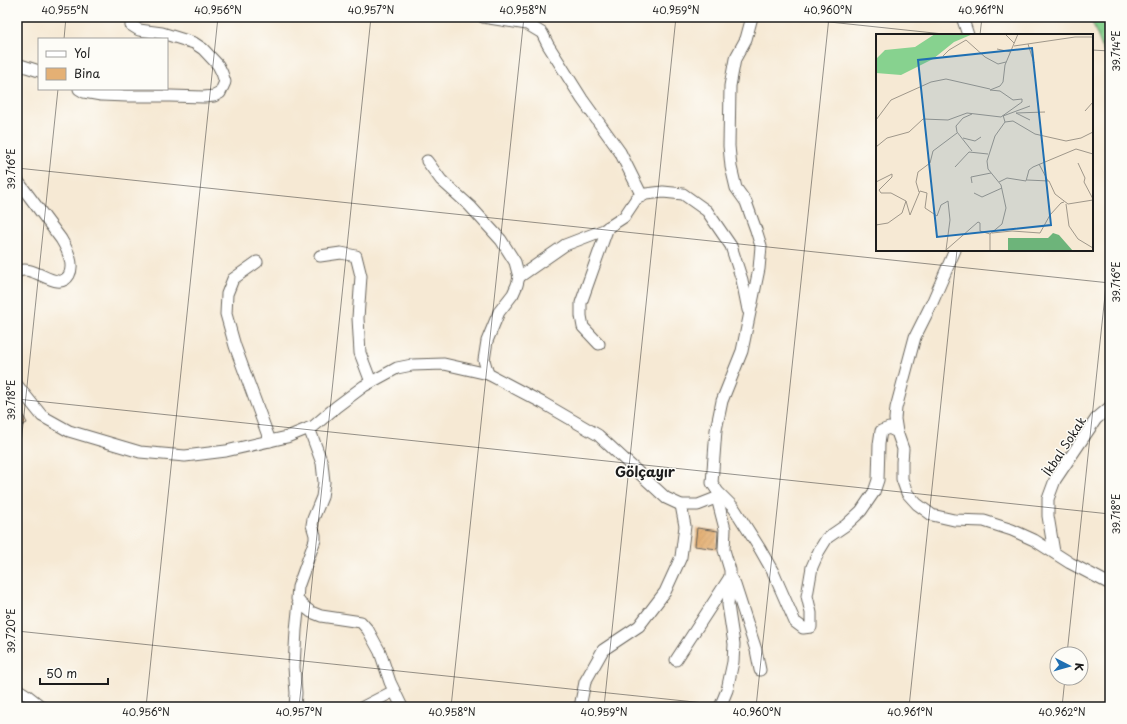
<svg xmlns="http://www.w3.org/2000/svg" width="1127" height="724" viewBox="0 0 1127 724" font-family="'Playpen Sans',sans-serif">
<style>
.grass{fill:url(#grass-tufts);stroke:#527756}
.building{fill:url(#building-hatch)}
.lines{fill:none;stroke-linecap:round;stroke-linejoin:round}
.minor-casing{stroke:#68645c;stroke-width:13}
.minor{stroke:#fff;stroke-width:11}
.ticks{fill:none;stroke:#1c1c1c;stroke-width:1;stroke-opacity:0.45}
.labels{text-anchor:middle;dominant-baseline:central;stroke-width:3;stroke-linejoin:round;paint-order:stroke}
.street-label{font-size:12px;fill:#1c1c1c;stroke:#fdfcf7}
.quarter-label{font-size:14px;font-weight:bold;fill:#1c1c1c;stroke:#fdfcf7}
.inset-road{fill:none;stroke:#9f978a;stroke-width:1}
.view{fill:#1f6fb2;fill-opacity:0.15;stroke:#1f6fb2;stroke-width:2}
.inset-edge{fill:none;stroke:#1c1c1c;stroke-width:2}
.neatline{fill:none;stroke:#1c1c1c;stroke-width:1.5}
.ticks-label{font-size:10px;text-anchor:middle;fill:#1c1c1c}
</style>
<defs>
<pattern id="grass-tufts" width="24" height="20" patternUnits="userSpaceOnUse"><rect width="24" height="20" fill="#87d28f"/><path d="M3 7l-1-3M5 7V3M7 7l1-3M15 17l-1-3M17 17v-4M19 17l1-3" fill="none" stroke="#74b47b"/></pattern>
<pattern id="building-hatch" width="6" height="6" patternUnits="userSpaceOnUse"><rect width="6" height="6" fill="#e4b074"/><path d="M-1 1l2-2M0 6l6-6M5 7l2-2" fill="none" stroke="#c39764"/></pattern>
</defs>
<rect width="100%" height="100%" fill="#fdfcf7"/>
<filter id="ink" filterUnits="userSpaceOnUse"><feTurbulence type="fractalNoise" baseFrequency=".025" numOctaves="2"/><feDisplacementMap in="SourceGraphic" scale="8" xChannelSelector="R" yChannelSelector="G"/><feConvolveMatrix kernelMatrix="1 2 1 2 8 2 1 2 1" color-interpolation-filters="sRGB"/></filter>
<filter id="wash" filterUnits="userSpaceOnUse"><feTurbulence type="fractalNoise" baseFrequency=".012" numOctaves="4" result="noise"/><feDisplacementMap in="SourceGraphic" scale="16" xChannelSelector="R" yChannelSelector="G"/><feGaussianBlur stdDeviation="0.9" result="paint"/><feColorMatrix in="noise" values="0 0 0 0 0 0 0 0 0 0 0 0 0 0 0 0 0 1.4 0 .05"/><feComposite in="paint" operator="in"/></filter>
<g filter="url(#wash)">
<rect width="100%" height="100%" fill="#f6e9d4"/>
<polygon class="grass" points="1090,17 1110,17 1110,68"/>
<g id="blocks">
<g class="building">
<polygon points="17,404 27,423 17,428"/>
<polygon points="697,528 718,531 717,549 695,546"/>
</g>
</g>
</g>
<g filter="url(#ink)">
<use href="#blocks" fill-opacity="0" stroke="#68645c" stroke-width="1"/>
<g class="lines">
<g class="minor-casing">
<g id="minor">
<polyline points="483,17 527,24 542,33 548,45 582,99 620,152 642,196"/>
<polyline points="752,17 746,39 735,59 730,86 729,146 731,167 736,188 746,202 756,230 761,246 759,269 742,351 722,401 716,430 712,483 718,492 734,508 760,549 773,572 795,622 803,628 811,627 811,613 807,596 812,567 819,551 827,538 846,525 861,511 874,492 878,480 879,444 881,431 889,428 897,432 903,449 902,462 902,479 907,493 917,504 932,515 954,520 984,521 1012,530 1034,540 1070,563 1110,584"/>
<polyline points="962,17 968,35"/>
<polyline points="17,64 39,71"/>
<polyline points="79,89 84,92 101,95 127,96 170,96 204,97 214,96 220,93 225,82 222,73 218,65 203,49 194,43 162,33 139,30 131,25 133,17"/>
<polyline points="427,161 441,180 470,206 501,240 515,262 519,277 517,285 513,294 499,312 487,341 484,360 488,374"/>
<path d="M 17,180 L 61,239 C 67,249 75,264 69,275 C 58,294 33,262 17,272"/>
<polyline points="320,256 341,253 356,256 361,276 358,318 360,353 371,382"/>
<polyline points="257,262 233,279 227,294 226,314 235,346 270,441"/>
<polyline points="519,277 565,245 604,230 624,217 636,199 646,194 663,192 683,194 707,211 731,246 742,280 748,310"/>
<polyline points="599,344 583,327 581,316 581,303 608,227"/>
<polyline points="17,385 42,416 69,431 140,452 185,456 226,451 287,437 314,426 336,407 364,386 397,368 412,365 444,364 488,374 543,403 598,435 666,498 681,505 698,505 721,496"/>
<polyline points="309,428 322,463 324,482 322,497 313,519 312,525 315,535 315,540 298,587 297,599 301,604 311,612 321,616 361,622 368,630 380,652 390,682 402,707"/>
<polyline points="897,432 895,419 896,408 915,337 932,303 955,250"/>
<polyline points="717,498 725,529 724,550 730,570 730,577 735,585 756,650 760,670"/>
<polyline points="1054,552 1048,516 1048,499 1055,480 1096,419 1110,407"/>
<polyline points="676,660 730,577"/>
<polyline points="17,689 28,696 42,707"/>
<polyline points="295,707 296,693 294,667 296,630 299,602"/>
<polyline points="363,707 394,691"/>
<polyline points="580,707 585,682 603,650 639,626 665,592 681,557 685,526 681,505"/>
<polyline points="720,707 727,690 733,662 734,644 728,605 730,579"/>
</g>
</g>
<use href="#minor" class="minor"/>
</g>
</g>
<path class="ticks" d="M 782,17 L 953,35M 980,35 L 982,17M 64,39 L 66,17M 1092,50 L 1110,51M 17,168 L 1110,283M 17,399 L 1110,514M 17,482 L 58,89M 17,631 L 742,707M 1067,654 L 1110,248M 146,707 L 218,17M 299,707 L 371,17M 451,707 L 524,17M 604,707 L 676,17M 756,707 L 829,17M 909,707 L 957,250M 1062,707 L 1065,678"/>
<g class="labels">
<g class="street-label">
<text transform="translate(1064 446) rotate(-57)">İkbal Sokak</text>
</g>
<g class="quarter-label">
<text x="645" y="471">Gölçayır</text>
</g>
</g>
<g transform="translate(876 34)">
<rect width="217" height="217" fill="#f6e9d4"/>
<path d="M 59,0 L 97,0 L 78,8 L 57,25 L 25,41 L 0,39 L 0,25 L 9,16 L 39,13 Z" fill="#87d28f"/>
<path d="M 177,199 L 183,201 L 197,217 L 132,217 L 132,204 L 172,204 Z" fill="#6db47a"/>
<path class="inset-road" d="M 129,0 L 138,9M 152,10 L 158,29M 138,12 L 199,3 L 217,3M 121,15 L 135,18M 67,22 L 73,16 L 90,6 L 109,23 L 122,30 L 130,28M 209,77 L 217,68M 140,79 L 169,78M 140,79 L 154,86M 127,82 L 154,72M 0,86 L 15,66 L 55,48 L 70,45 L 114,55M 129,88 L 137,87 L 159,100 L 190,107 L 205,104 L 217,98M 87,104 L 99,107 L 105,103M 0,113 L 11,104 L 33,98 L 47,85 L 72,86 L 91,79 L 125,83 L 146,68 L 146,65 L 137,66 L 124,57 L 114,56 L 124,52 L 127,48 L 129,31 L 142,0M 96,117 L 81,98 L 80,92 L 87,84 L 96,80M 202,129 L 209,144 L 208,148 L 217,165M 163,130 L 172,147M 79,133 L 93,118 L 112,120M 151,146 L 173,147 L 179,160 L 192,170 L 217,166M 0,148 L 16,140 L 16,143 L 3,156 L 5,159 L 15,159 L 30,167 L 34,181 L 44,157 L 51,159 L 49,174 L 61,182 L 65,171 L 72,167 L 74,186 L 70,216 L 102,188 L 104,189 L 104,197 L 114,200 L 114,217M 123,148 L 131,144 L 150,147 L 153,136 L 157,133 L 200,115 L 217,120M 96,149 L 95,143 L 115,139M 43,158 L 40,148 L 42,138 L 54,129 L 57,117 L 81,99M 98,159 L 106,163 L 126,154M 190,170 L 193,192 L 202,205 L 217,214M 0,191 L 12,189 L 26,179 L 30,167M 116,199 L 136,197 L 164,199 L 174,181 L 185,169 L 188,168M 114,200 L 126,190 L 130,174 L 125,151 L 112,135 L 111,127 L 119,102 L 129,88 L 127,81"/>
<path class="view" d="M 156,14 L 175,191 L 61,203 L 42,26 Z"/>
<rect width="217" height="217" class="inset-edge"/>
</g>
<rect width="1127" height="724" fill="none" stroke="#fdfcf7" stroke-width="44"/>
<rect x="38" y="38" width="130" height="52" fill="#fdfcf7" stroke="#a3a29f"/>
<rect x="46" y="51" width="20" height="6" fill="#ffffff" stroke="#a3a29f"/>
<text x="74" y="58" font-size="12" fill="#1c1c1c">Yol</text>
<rect x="46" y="68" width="20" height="12" fill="#e4b074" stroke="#a3a29f"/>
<text x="74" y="78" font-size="12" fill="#1c1c1c">Bina</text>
<g transform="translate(1069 666) rotate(96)"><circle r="19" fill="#fdfcf7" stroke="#a3a29f"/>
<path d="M0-3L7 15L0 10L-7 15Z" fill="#1f6fb2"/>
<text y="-6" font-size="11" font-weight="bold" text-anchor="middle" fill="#1c1c1c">K</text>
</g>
<path d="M40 678v6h68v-6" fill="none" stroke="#1c1c1c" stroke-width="2"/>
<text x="46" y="678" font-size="12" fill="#1c1c1c" stroke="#fdfcf7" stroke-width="3" paint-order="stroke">50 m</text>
<rect x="22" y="22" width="1083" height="680" class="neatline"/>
<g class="ticks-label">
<text x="65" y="14">40.955°N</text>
<text x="218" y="14">40.956°N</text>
<text x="371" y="14">40.957°N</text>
<text x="523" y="14">40.958°N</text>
<text x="676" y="14">40.959°N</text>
<text x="828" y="14">40.960°N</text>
<text x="981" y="14">40.961°N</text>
<text transform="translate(1116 51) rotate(-90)" y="4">39.714°E</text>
<text transform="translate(11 169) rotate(-90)" y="4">39.716°E</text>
<text transform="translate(1116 282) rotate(-90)" y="4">39.716°E</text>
<text transform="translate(11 400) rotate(-90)" y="4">39.718°E</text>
<text transform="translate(1116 514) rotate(-90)" y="4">39.718°E</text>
<text transform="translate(11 631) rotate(-90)" y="4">39.720°E</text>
<text x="146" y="716">40.956°N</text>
<text x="299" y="716">40.957°N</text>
<text x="452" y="716">40.958°N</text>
<text x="604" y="716">40.959°N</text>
<text x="757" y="716">40.960°N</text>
<text x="910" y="716">40.961°N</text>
<text x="1062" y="716">40.962°N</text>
</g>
</svg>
